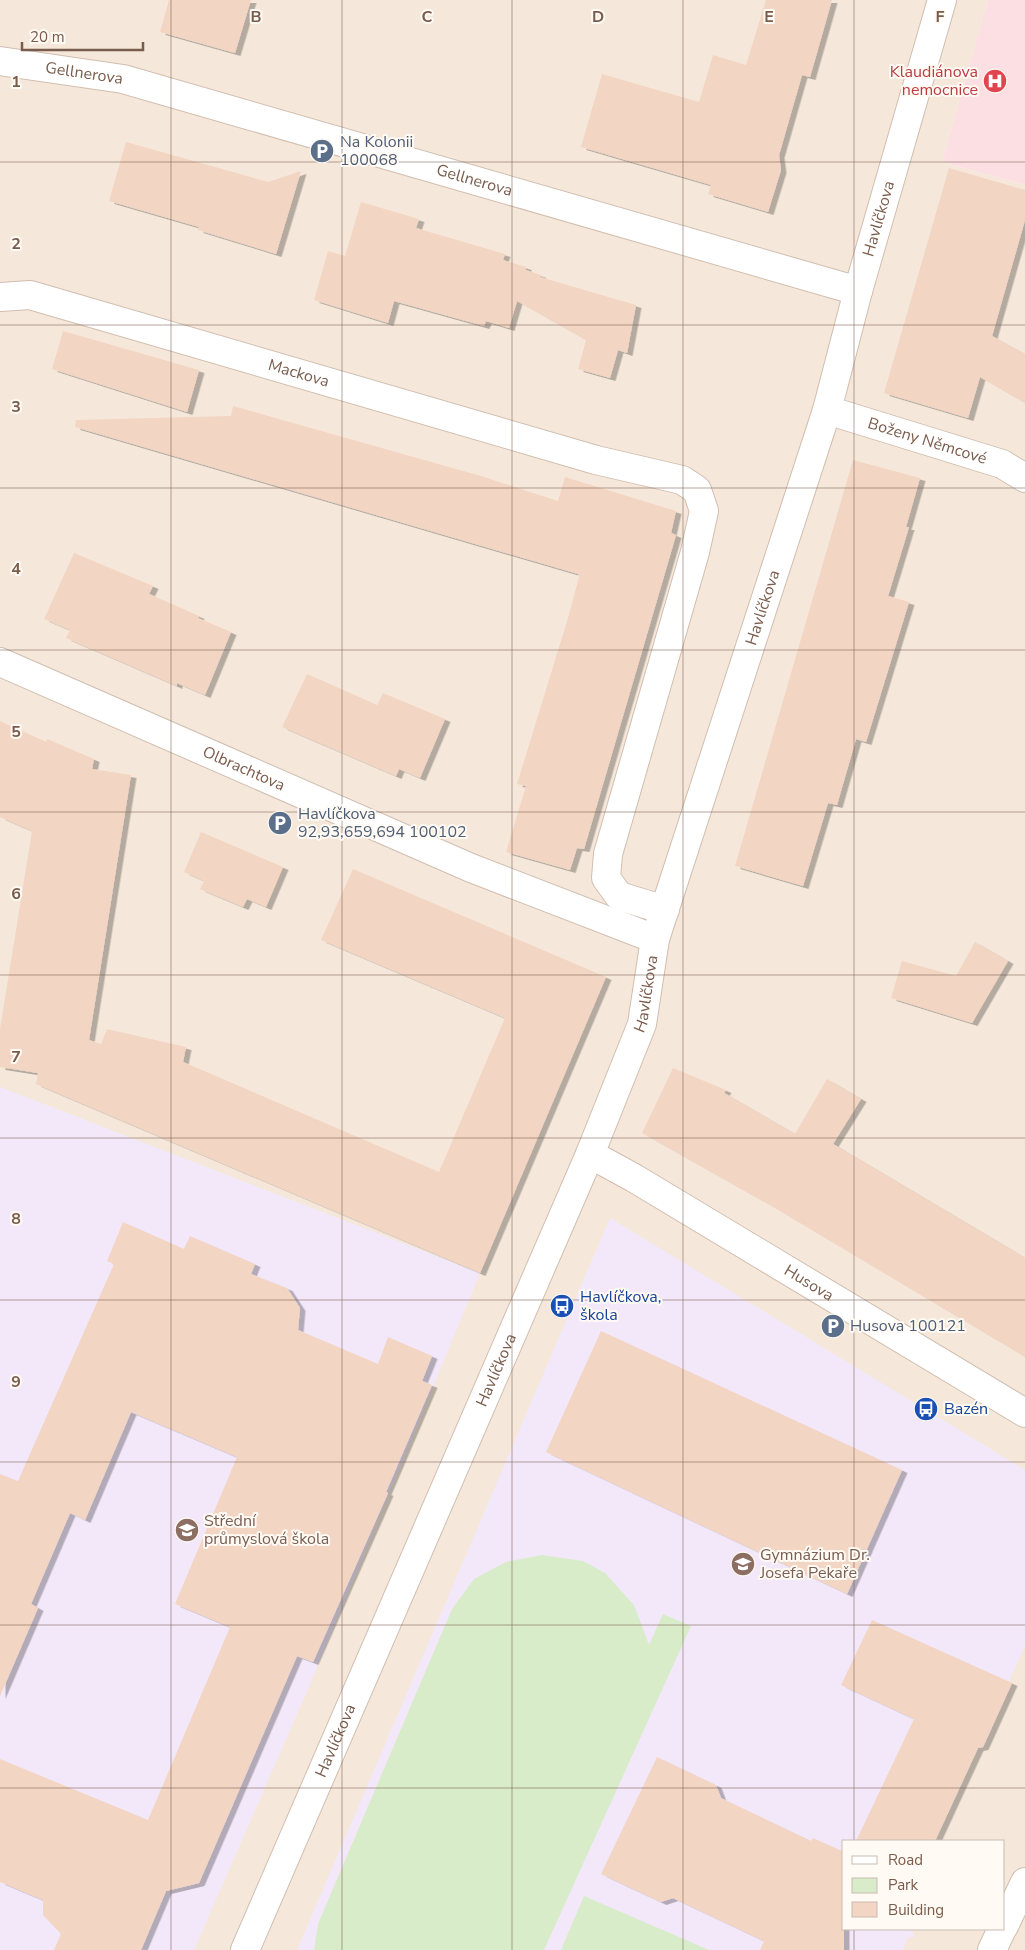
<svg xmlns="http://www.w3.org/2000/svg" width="1025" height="1950" viewBox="0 0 1025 1950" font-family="'Nunito Sans',sans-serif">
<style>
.residential{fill:#f5e8da;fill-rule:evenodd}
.education{fill:#f3e8fa}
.medical{fill:#fbdfe3}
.green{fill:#d8ecc9}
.building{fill:#f3d5c3;filter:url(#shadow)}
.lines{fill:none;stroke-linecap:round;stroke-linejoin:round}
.street-casing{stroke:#d1beb0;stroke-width:30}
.street{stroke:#fff;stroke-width:28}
.grid{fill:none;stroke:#7a5c4d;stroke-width:1;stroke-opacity:0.55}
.labels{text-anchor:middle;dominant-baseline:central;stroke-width:4;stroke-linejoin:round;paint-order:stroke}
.health-label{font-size:16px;fill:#be3a42;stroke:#fffaf3;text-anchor:end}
.street-label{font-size:16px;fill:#7a5c4d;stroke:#fffaf3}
.service-label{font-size:16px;fill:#4e5e75;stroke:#fffaf3;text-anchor:start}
.transit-label{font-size:16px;fill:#164399;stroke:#fffaf3;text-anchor:start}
.education-label{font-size:16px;fill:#785e54;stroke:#fffaf3;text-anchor:start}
.grid-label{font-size:16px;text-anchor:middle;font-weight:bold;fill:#7a5c4d;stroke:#fffaf3;stroke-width:4;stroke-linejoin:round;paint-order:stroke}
</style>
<defs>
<filter id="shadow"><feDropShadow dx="5.5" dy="3" stdDeviation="0" flood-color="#0004"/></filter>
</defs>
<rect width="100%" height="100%" fill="#fdf6ec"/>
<path class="residential" d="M 0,0 L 988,0 L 942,162 L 1025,185 L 1025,1950 L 0,1950 ZM 844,1841 L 1004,1841 L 1004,1929 L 844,1929 Z"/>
<g class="education">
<polygon points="0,1087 480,1273 308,1689 194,1950 0,1950"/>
<polygon points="610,1218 1025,1470 1025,1646 1009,1681 1011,1686 983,1747 978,1748 935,1841 844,1841 844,1929 911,1929 910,1932 913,1932 914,1937 908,1938 903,1950 297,1950"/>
</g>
<polygon class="medical" points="988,0 1025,0 1025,185 942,162"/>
<g class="green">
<polygon points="542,1555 583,1561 605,1573 634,1605 649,1645 663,1614 691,1626 544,1950 314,1950 318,1924 452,1609 474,1579 506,1562"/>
<polygon points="584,1896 709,1950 561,1950"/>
</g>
<g class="building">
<polygon points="169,0 251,0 235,53 160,32"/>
<polygon points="766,0 832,0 810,77 802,75 779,155 781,170 768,212 708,194 711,185 581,147 602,74 699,102 713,55 746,65"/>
<polygon points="126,142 268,182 301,171 276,254 198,230 199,227 109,201"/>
<polygon points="949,168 1025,190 1025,220 992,336 1025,354 1025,403 980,377 968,418 884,393"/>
<polygon points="361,202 419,219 416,228 505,254 503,260 526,267 526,270 541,275 540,277 636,305 627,353 618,350 610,378 578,369 586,340 517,301 509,328 486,321 484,326 394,301 388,323 314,300 328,251 345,256"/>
<polygon points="63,331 199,370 187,412 52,369"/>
<polygon points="233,406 481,476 558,501 565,477 676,511 671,533 676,535 645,641 584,849 577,848 570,870 506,852 526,786 517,784 568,618 579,577 578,574 75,427 76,420 231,416"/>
<polygon points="853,460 920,478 906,527 909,527 888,596 909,602 866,742 856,739 837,805 828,803 803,886 735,866"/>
<polygon points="74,553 153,586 149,594 199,616 198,618 231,632 205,695 177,683 177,686 66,638 70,630 44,619"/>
<polygon points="307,674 377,705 383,693 445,719 420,778 399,769 396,776 282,727"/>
<polygon points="0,721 46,742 47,739 94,759 92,769 131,775 89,1040 101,1044 107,1029 186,1047 183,1062 439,1172 505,1018 321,940 353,869 606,977 480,1273 36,1084 38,1073 0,1067 0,1029 32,831 0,817"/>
<polygon points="201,832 283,867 266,907 247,899 243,907 200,889 204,881 184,872"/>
<polygon points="975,942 1008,961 972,1023 891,998 902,961 956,976"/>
<polygon points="673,1068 726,1090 724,1093 795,1134 827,1079 861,1099 833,1144 1025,1258 1025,1357 770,1205 642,1133"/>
<polygon points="123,1222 184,1249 190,1236 255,1264 251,1274 287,1288 300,1308 298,1330 378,1364 388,1337 432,1356 422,1381 432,1385 386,1492 388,1493 313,1662 297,1656 199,1883 166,1891 141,1950 54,1950 61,1934 43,1915 43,1900 0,1882 0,1759 148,1820 230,1627 175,1604 237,1457 131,1412 85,1520 70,1513 31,1604 38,1608 0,1696 0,1474 18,1481 114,1264 107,1261"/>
<polygon points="601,1331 902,1470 847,1594 546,1452"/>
<polygon points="872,1620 1012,1683 983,1747 978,1748 935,1841 856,1841 914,1719 841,1685"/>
<polygon points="657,1757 716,1785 721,1798 811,1841 813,1838 844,1852 844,1950 760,1950 764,1941 673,1898 661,1902 601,1874"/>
</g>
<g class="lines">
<g class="street-casing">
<g id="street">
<path id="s1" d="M 0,61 L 123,79 L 858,291"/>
<path id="s2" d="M 0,297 L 30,295 L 596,460 L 682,480 L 697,490 L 704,511 L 695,552 L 608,854 L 606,878 L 619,896 L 665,910"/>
<path id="s3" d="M 827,410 L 1002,464 L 1025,478"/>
<path id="s4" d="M 0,662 L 471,868 L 655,939"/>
<path id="s5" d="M 590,1154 L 634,1178 L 1025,1413"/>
<polyline points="1004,1926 1025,1882"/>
<path id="s6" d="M 245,1950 L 590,1154 L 642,1024 L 655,939 L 827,410 L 858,291 L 942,0"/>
<polyline points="992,1950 1002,1929"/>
</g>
</g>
<use href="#street" class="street"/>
</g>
<path class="grid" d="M 171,0 L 171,1950M 342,0 L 342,1950M 512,0 L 512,1950M 683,0 L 683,1950M 854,0 L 854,1841M 0,162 L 1025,162M 0,325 L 1025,325M 0,488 L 1025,488M 0,650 L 1025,650M 0,812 L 1025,812M 0,975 L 1025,975M 0,1138 L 1025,1138M 0,1300 L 1025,1300M 0,1462 L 1025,1462M 0,1625 L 1025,1625M 0,1788 L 1025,1788M 854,1929 L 854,1950"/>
<defs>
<g id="hospital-disc" transform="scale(1.25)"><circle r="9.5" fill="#e0444e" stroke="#fffaf3"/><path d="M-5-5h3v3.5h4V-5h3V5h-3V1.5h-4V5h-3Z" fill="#fff"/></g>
<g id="parking-disc" transform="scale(1.25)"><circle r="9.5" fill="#5c6f8a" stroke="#fffaf3"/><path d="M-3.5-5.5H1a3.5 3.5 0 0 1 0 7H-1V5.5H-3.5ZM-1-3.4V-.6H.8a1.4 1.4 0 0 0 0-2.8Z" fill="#fff"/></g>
<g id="bus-disc" transform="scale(1.25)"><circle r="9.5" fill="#1a4fb4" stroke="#fffaf3"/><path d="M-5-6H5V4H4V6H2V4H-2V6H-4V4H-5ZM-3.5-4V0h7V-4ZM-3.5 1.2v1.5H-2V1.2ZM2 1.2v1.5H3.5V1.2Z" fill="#fff"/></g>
<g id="school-disc" transform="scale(1.25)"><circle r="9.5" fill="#8d6e63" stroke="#fffaf3"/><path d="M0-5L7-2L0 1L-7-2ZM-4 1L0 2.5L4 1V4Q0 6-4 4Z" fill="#fff"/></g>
<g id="university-disc" transform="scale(1.25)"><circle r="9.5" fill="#8d6e63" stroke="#fffaf3"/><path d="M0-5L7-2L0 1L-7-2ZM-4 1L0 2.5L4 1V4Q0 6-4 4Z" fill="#fff"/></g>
</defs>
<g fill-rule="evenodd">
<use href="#hospital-disc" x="995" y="81"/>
<use href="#parking-disc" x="322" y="151"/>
<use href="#parking-disc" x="280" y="823"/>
<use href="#bus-disc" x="562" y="1306"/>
<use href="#parking-disc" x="833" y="1326"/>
<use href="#bus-disc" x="926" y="1409"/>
<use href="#school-disc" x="187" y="1530"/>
<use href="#university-disc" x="743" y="1564"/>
</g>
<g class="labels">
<g class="health-label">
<text x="978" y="72">Klaudiánova<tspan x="978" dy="18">nemocnice</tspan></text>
</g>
<g class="street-label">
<text stroke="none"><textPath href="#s1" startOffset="85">Gellnerova</textPath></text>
<text stroke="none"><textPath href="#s1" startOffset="490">Gellnerova</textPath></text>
<text stroke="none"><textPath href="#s6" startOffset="1848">Havlíčkova</textPath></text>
<text stroke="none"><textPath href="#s2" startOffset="310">Mackova</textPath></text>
<text stroke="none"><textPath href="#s3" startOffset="105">Boženy Němcové</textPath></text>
<text stroke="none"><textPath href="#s6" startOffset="1442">Havlíčkova</textPath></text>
<text stroke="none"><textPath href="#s4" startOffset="266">Olbrachtova</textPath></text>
<text stroke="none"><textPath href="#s6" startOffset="1038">Havlíčkova</textPath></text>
<text stroke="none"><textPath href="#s5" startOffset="254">Husova</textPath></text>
<text stroke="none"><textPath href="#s6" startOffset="632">Havlíčkova</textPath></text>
<text stroke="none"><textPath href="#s6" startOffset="228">Havlíčkova</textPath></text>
</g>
<g class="service-label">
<text x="340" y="142">Na Kolonii<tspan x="340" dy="18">100068</tspan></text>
<text x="298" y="814">Havlíčkova<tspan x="298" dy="18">92,93,659,694 100102</tspan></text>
<text x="850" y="1326">Husova 100121</text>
</g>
<g class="transit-label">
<text x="580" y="1297">Havlíčkova,<tspan x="580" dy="18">škola</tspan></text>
<text x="944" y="1409">Bazén</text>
</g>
<g class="education-label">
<text x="204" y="1521">Střední<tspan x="204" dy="18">průmyslová škola</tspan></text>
<text x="760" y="1555">Gymnázium Dr.<tspan x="760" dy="18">Josefa Pekaře</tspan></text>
</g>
</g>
<g class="grid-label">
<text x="256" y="22">B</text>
<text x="427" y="22">C</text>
<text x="598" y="22">D</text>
<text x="769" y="22">E</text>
<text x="940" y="22">F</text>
<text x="16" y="87">1</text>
<text x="16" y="249">2</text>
<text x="16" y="412">3</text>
<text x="16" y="574">4</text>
<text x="16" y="737">5</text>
<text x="16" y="899">6</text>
<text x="16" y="1062">7</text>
<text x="16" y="1224">8</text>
<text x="16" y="1387">9</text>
</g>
<rect x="842" y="1840" width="162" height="90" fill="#fffaf3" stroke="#cabbb1"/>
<rect x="852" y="1856" width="25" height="8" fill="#ffffff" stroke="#cabbb1"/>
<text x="888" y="1865" font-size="15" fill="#7a5c4d">Road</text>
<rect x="852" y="1878" width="25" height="15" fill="#d8ecc9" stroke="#cabbb1"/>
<text x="888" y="1890" font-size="15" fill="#7a5c4d">Park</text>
<rect x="852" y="1902" width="25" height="15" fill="#f3d5c3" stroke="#cabbb1"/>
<text x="888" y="1915" font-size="15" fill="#7a5c4d">Building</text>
<path d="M22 42v8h121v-8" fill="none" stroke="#7a5c4d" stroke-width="2.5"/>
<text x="30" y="42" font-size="15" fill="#7a5c4d" stroke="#fffaf3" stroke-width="4" paint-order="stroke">20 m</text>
</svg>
